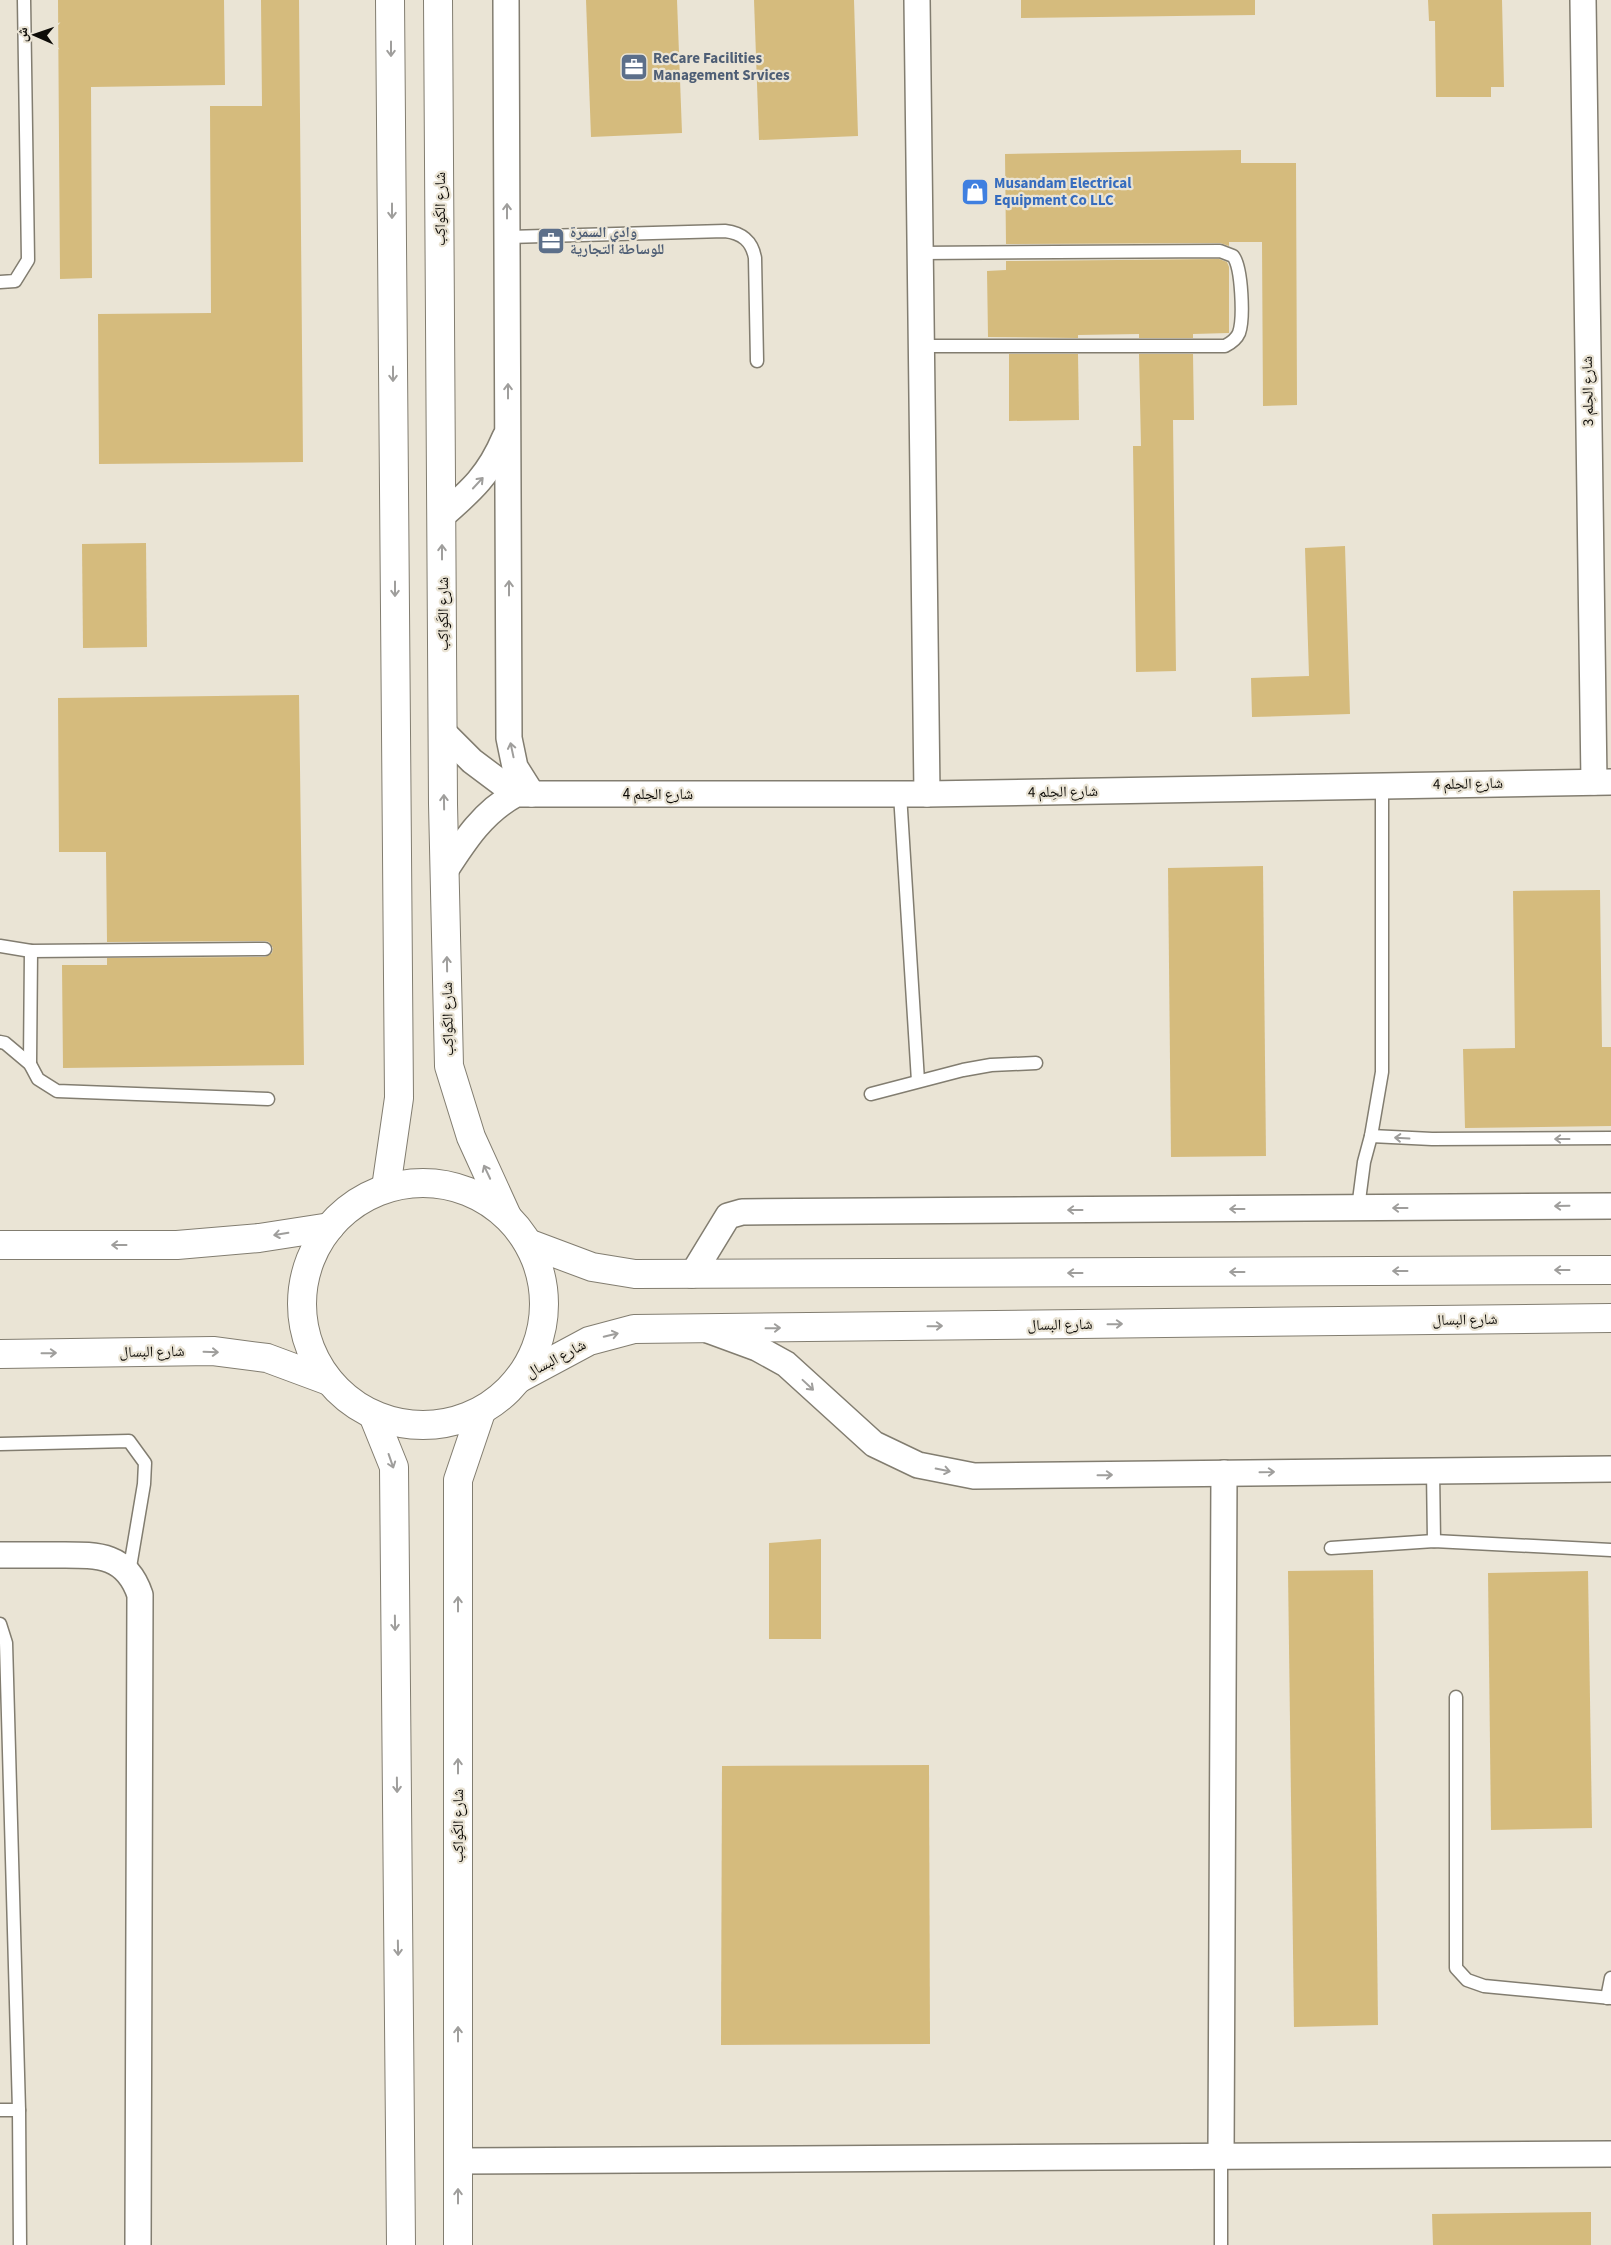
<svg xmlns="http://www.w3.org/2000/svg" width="1611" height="2245" viewBox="0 0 1611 2245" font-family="'Source Sans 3','Noto Naskh Arabic',sans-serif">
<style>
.building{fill:#d5bb7d}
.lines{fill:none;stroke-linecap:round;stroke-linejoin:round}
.service-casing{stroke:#827d70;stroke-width:15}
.minor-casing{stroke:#827d70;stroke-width:28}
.tertiary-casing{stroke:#827d70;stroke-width:30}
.service{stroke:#fff;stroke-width:12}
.minor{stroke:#fff;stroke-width:25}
.tertiary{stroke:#fff;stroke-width:28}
.oneway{stroke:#9f9e9c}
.labels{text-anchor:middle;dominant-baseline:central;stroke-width:4.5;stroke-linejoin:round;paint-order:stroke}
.service-label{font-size:15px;font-weight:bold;fill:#4e5e75;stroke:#eae4d5;text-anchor:start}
.shop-label{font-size:15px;font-weight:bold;fill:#366cbe;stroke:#eae4d5;text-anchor:start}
.street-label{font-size:15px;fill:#0e0c08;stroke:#eae4d5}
</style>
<rect width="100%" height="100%" fill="#eae4d5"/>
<g class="building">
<polygon points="58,0 224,0 225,85 91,87 92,278 60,279"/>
<polygon points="261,0 299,0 303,462 99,464 98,314 211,313 210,106 262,106"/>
<polygon points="586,0 677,0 682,133 591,137"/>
<polygon points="754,0 854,0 858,136 759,140"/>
<polygon points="1021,0 1255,0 1255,15 1021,18"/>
<polygon points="1428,0 1502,0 1504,87 1491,87 1491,97 1436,97 1435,21 1429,21"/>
<polygon points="1241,150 1241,163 1296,163 1297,405 1263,406 1262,242 1229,242 1229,246 1220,243 1006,244 1005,154"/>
<polygon points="1219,259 1227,262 1229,267 1229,333 1193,334 1193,338 1139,338 1139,334 1078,335 1078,338 988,337 987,271 1006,270 1006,261"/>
<polygon points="1009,354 1078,354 1079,420 1009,421"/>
<polygon points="1139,354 1193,354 1194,420 1173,420 1176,671 1136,672 1133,446 1141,446"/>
<polygon points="146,543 147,647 83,648 82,544"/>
<polygon points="1345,546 1350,714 1252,717 1251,678 1309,676 1305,548"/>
<polygon points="299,695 304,1065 63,1068 62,965 107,965 107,958 265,957 272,953 273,948 269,942 265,941 107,942 106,852 59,852 58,698"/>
<polygon points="1263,866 1266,1156 1171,1157 1168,868"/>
<polygon points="1600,890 1602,1047 1611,1047 1611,1126 1465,1128 1463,1049 1515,1048 1513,891"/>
<polygon points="821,1539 821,1639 769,1639 769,1543"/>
<polygon points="1373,1570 1378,2025 1294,2027 1288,1571"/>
<polygon points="1588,1571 1592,1828 1491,1830 1488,1573"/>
<polygon points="929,1765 930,2044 721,2045 722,1766"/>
<polygon points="1591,2212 1591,2245 1433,2245 1432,2214"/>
</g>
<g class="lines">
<g class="service-casing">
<g id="service">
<path d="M 507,237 L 725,231 C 742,233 752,241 755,258 L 757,361"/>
<path d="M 920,253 L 1220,251 L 1233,256 C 1242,267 1244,319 1239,333 C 1236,340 1231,343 1225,346 L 922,346"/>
<polyline points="0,282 15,281 28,260 24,0"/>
<polyline points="900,794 918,1081"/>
<polyline points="0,946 31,951 265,949"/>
<polyline points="0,1042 5,1043 30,1064 38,1079 57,1091 268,1099"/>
<polyline points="30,1064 31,951"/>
<polyline points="871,1094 963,1070 991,1065 1036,1063"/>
<polyline points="1371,1136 1432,1139 1611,1138"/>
<polyline points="1358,1208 1364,1162 1371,1136 1382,1072 1382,786"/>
<polyline points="0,1444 129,1441 145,1463 144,1484 129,1573"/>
<polyline points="1433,1470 1434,1541"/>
<polyline points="1331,1548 1434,1541 1611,1550"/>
<polyline points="0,1624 6,1643 19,2110 20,2245"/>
<polyline points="1456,1697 1456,1968 1467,1980 1484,1986 1611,1998"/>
<polyline points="1607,1998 1611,1978"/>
<polyline points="0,2110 19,2110"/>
<polyline points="1221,2245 1221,2156"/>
</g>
</g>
<g class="minor-casing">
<g id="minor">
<polyline points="506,0 509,738 515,767 532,794"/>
<polyline points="917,0 927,794"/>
<polyline points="1583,0 1594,782"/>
<path d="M 442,516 C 472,490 489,475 505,437"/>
<polyline points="443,732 472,761 516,794"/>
<path d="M 445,871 C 465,840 483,812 516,794 L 927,794 L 1611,782"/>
<polyline points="692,1275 728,1216 742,1212 1611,1206"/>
<polyline points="708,1330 757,1348 786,1364 874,1444 918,1465 974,1476 1611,1469"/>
<path d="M 0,1555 C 19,1555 39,1555 58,1555 C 96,1555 126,1553 140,1595 L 138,2245"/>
<polyline points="1221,2156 1224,1473"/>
<polyline points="458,2161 1611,2154"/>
</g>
</g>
<g class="tertiary-casing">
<g id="tertiary">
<polyline points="438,0 443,804 449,1066 471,1137 507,1216"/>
<circle cx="423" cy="1304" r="121"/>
<polyline points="386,1188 399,1098 390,0"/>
<polyline points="528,1243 592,1267 635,1274 1611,1270"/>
<polyline points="0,1245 177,1245 259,1238 330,1227"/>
<polyline points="0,1354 213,1351 267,1358 329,1381"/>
<polyline points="520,1378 589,1341 634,1329 1611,1318"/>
<polyline points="373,1415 394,1467 401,2245"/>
<polyline points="458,2245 458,1480 481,1412"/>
</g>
</g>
<use href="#service" class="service"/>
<use href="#minor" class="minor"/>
<use href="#tertiary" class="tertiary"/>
</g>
<defs><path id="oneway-shaft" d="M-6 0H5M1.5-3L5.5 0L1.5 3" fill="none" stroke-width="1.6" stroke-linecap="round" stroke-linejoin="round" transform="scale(1.25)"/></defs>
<g class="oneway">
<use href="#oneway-shaft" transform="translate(391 49) rotate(90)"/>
<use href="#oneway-shaft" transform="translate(392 211) rotate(90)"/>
<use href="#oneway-shaft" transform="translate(507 211) rotate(-90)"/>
<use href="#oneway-shaft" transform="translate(393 374) rotate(90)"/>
<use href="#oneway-shaft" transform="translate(508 391) rotate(-90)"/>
<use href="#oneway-shaft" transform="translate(478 483) rotate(-47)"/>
<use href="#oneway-shaft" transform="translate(442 552) rotate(-90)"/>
<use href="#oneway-shaft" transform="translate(509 588) rotate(-90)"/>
<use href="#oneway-shaft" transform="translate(395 589) rotate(90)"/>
<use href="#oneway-shaft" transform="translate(512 750) rotate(-102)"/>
<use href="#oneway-shaft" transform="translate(444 802) rotate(-91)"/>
<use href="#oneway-shaft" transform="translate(447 964) rotate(-91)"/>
<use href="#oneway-shaft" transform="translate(1402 1138) rotate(-177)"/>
<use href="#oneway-shaft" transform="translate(1562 1139) rotate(180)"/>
<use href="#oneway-shaft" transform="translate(487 1172) rotate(-115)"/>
<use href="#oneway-shaft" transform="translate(1562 1206) rotate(179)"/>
<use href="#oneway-shaft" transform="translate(1400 1208) rotate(180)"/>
<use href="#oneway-shaft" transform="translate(1237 1209) rotate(180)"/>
<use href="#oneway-shaft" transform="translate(1075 1210) rotate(180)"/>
<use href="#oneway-shaft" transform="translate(281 1234) rotate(171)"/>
<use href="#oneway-shaft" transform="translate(119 1245) rotate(180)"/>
<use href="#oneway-shaft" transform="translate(1562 1270) rotate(180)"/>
<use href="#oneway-shaft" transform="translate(1400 1271) rotate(180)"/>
<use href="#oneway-shaft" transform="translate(1237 1272) rotate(180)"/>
<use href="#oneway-shaft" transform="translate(1075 1273) rotate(180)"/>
<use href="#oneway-shaft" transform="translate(1115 1324) rotate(-1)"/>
<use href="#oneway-shaft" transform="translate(935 1326) rotate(-1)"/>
<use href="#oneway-shaft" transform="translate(773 1328) rotate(-1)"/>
<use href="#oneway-shaft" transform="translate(611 1335) rotate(-14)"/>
<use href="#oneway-shaft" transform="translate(211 1352) rotate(2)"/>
<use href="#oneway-shaft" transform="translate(49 1353) rotate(-1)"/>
<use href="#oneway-shaft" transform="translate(808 1385) rotate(43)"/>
<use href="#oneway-shaft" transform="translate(391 1461) rotate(71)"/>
<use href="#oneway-shaft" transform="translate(943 1470) rotate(11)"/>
<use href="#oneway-shaft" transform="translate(1267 1472) rotate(-1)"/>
<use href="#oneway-shaft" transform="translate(1105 1475) rotate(-1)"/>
<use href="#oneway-shaft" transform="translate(458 1604) rotate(-90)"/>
<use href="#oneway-shaft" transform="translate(395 1623) rotate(89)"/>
<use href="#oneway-shaft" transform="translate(458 1766) rotate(-90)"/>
<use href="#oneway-shaft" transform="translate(397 1785) rotate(89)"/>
<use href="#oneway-shaft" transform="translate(398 1948) rotate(89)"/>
<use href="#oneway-shaft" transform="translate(458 2034) rotate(-90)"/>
<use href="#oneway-shaft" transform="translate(458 2196) rotate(-90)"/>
</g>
<defs>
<g id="office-square" transform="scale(1.4375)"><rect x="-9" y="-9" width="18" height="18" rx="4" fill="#5c6f8a" stroke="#eae4d5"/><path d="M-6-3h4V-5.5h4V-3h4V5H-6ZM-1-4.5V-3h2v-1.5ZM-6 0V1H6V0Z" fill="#fff"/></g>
<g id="shop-square" transform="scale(1.4375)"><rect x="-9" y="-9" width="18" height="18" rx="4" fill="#3f7fe0" stroke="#eae4d5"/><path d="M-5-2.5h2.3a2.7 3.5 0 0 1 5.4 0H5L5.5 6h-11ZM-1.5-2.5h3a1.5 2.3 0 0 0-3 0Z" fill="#fff"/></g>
</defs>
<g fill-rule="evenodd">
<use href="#office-square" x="634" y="67"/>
<use href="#shop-square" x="975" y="192"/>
<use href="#office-square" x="551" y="241"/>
</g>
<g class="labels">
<g class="service-label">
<text x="653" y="58">ReCare Facilities<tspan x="653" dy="17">Management Srvices</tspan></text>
<text x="570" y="232">وادي السمرة<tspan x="570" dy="17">للوساطة التجارية</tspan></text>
</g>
<g class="shop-label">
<text x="994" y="183">Musandam Electrical<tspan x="994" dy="17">Equipment Co LLC</tspan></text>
</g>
<g class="street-label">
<text transform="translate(440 209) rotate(-90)">شارع الكَواكِب</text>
<text transform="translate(1588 391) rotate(-91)">شارع الحِلم 3</text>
<text transform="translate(443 614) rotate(-90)">شارع الكَواكِب</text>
<text transform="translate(1468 784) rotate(-1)">شارع الحِلم 4</text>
<text transform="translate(1063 792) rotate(-1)">شارع الحِلم 4</text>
<text x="658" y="794">شارع الحِلم 4</text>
<text transform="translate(448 1019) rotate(-91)">شارع الكَواكِب</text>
<text transform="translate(1465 1320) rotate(-1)">شارع البسال</text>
<text transform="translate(1060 1325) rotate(-1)">شارع البسال</text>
<text transform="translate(152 1352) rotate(-1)">شارع البسال</text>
<text transform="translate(556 1359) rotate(-28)">شارع البسال</text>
<text transform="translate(458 1826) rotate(-90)">شارع الكَواكِب</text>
</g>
</g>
<g transform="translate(35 35) rotate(272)" stroke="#eae4d5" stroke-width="4" paint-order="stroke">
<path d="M0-4L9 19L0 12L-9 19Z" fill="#0e0c08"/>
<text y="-8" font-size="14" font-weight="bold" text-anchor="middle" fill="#0e0c08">ش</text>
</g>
</svg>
